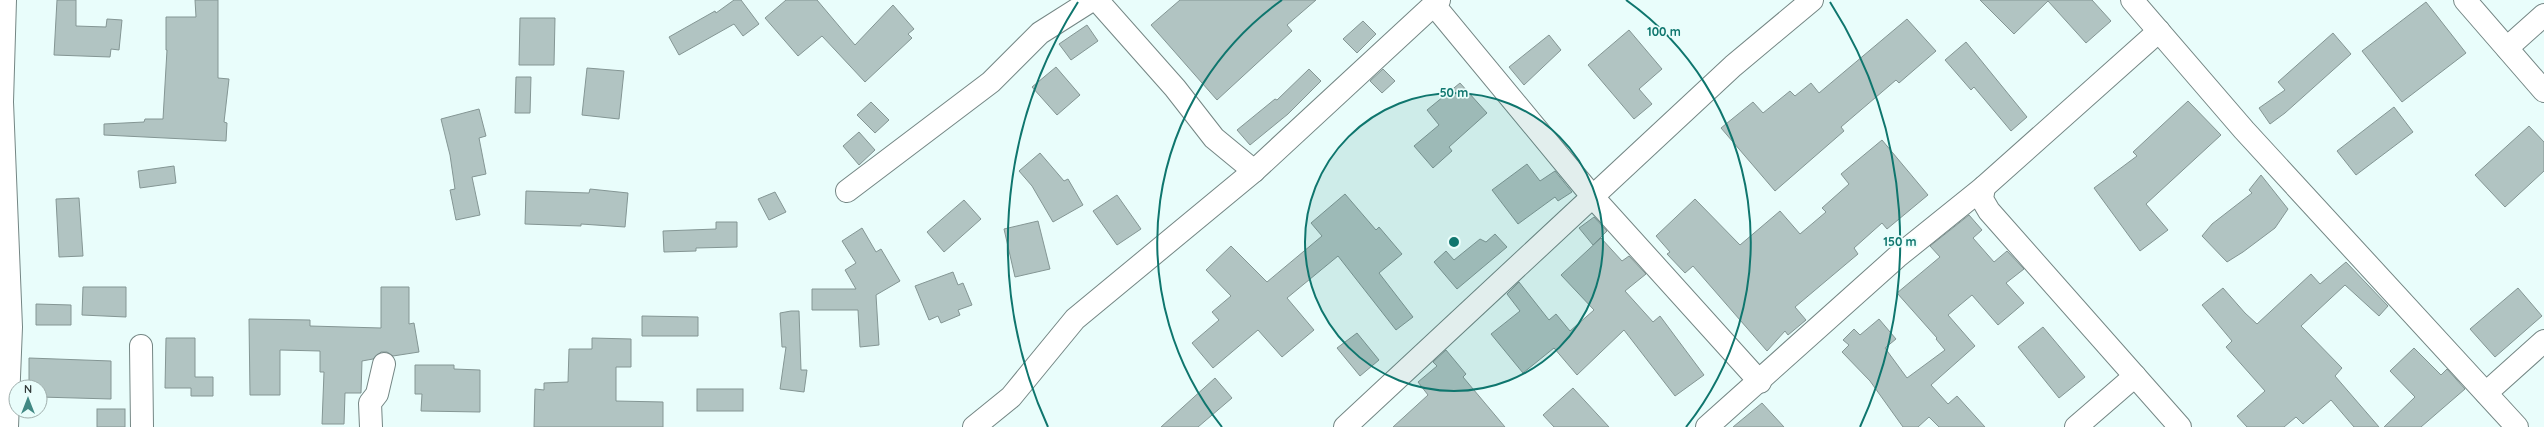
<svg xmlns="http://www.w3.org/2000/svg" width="2544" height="427" viewBox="0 0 2544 427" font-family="Quicksand,sans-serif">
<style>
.building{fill:#b1c4c2;stroke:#849694}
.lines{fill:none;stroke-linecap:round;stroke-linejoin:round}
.minor-casing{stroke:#748684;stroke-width:24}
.minor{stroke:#fff;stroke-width:22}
.ring{fill:none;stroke:#0f766e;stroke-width:2}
.centre{fill:#0f766e;stroke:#e9fdfb;stroke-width:2}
.ring-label{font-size:12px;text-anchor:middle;font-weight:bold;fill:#0f766e;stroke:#e9fdfb;stroke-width:3.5;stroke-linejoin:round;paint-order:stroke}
</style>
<rect width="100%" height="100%" fill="#e9fdfb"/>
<g class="building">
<polygon points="57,0 76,0 76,26 106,27 107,19 122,20 119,50 111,49 110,57 54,55"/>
<polygon points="195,0 218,0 218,78 229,79 224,122 227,123 226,141 104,135 104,124 144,122 145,119 163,119 167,50 166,50 166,17 196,17"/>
<polygon points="734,0 741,0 759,24 743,36 734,24 679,55 669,37 715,11 716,13"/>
<polygon points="786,0 817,0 855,45 893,5 914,29 908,34 912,38 865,82 822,36 798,56 765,18"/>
<polygon points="1180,0 1316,0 1287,25 1292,31 1217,100 1151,25"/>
<polygon points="1980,0 2092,0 2111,21 2086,43 2048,1 2014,34"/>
<polygon points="2426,2 2466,53 2402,102 2362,51"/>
<polygon points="520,18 555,18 554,65 519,65"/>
<polygon points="1907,19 1936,51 1899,83 1896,80 1841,127 1844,131 1775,191 1721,128 1753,102 1763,113 1790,91 1795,96 1811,83 1819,93"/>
<polygon points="1363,21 1376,34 1357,53 1343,39"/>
<polygon points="1087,25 1098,41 1071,60 1059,44"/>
<polygon points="1629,30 1662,69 1639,89 1652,104 1634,119 1588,65"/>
<polygon points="2333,33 2351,54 2285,113 2270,124 2259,108 2285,90 2278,82"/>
<polygon points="1549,35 1561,50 1524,85 1509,67"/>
<polygon points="1966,42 2027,117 2011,131 1974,87 1971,90 1945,60"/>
<polygon points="1056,67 1080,95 1057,115 1032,87"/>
<polygon points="587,68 624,71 619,119 582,115"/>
<polygon points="1309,69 1321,81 1288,114 1250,145 1237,130 1275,99 1277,100"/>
<polygon points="1383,69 1395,81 1382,93 1370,81"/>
<polygon points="516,77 531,77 530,113 515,113"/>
<polygon points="1460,83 1487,113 1449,147 1452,151 1433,168 1414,146 1439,125 1427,110"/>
<polygon points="2188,101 2221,135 2146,204 2168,230 2140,251 2094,188 2137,156 2133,152"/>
<polygon points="871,102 889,120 875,133 857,115"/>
<polygon points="2394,107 2413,132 2356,175 2337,151"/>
<polygon points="479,109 486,136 479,138 486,174 472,177 480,215 456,220 450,190 455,189 450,155 441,119"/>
<polygon points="2529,126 2544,142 2544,171 2505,207 2475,175"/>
<polygon points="859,132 875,150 859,165 843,146"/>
<polygon points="1882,140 1928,195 1887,229 1882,223 1854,248 1858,254 1795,307 1806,320 1788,335 1785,331 1767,351 1693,266 1685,273 1667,254 1670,252 1656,236 1695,199 1740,245 1780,211 1800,234 1826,212 1822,208 1849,184 1841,174"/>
<polygon points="1040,153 1064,181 1068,179 1083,205 1053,222 1032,186 1019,171"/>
<polygon points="1527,164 1540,181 1555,171 1572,192 1558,201 1555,197 1518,224 1492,190"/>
<polygon points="174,166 176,183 140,188 138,171"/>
<polygon points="2261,175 2288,209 2275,228 2243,252 2227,262 2202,236 2212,224 2252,193 2249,190"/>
<polygon points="590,189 628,193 625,227 581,224 581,226 525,224 526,191 589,193"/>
<polygon points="775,192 786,212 769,220 758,199"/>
<polygon points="1345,194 1376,230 1379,227 1402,254 1379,273 1413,317 1396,330 1338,256 1287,298 1314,330 1282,357 1258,330 1213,368 1192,343 1219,320 1212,312 1231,296 1206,270 1231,246 1267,282 1322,236 1311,223"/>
<polygon points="1117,195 1141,229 1117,245 1093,211"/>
<polygon points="79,198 83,256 59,257 56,199"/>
<polygon points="964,200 981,219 944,252 927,232"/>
<polygon points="1969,215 1982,230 1973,238 1994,262 2007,251 2024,269 2006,283 2024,303 1998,325 1972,295 1948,315 1975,346 1931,385 1948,404 1957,396 1985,427 1939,427 1929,417 1918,427 1903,427 1870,381 1842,352 1849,345 1843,340 1854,329 1860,335 1879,319 1896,339 1885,348 1907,378 1945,350 1936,339 1937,338 1897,293 1940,257 1930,246"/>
<polygon points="1594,217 1607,231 1593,245 1579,228"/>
<polygon points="1038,221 1050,269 1015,277 1004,229"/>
<polygon points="716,222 737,222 737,247 696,248 696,251 664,252 663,231 716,229"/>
<polygon points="862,228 876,252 881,249 900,281 876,295 879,345 860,347 858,310 812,310 812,289 856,289 845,270 856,263 842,241"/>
<polygon points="1495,234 1507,247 1457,289 1434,262 1446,251 1454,260 1480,239 1486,242"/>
<polygon points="1601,238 1622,261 1629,256 1646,274 1625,291 1653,322 1660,316 1704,375 1675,396 1624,330 1577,375 1554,348 1523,373 1491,334 1520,311 1507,294 1519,282 1549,320 1556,314 1570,331 1594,310 1561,275"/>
<polygon points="2346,262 2388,306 2379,316 2345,285 2301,326 2342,368 2335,376 2379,427 2354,427 2331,400 2303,424 2296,417 2284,427 2247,427 2237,416 2265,391 2226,347 2232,341 2202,305 2223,288 2245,313 2257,324 2311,274 2320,284"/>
<polygon points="953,272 958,285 963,283 972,305 958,310 960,315 941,323 938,316 929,320 915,286"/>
<polygon points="83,287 126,287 126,317 82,315"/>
<polygon points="381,287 409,287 409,324 414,323 419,352 393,356 387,352 381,352 373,359 362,361 361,393 345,393 344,424 322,424 324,372 320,372 320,351 280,350 280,395 250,395 249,319 310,320 310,326 381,328"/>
<polygon points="2518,288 2542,316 2495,357 2470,329"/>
<polygon points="36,304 71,305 71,325 36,325"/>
<polygon points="791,311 799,311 801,370 807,370 804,392 780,389 786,347 782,347 780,313"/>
<polygon points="642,316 698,317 698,336 642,336"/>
<polygon points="2043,327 2085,377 2059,398 2018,347"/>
<polygon points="1357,333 1379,360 1360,376 1337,348"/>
<polygon points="166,338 195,338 195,377 213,377 213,396 191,396 191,388 165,388"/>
<polygon points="592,338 631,339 631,367 616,367 616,401 663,402 663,427 534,427 535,389 544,390 544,383 568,382 569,349 592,349"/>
<polygon points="2414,348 2441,375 2447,369 2465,389 2421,427 2384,427 2415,397 2390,371"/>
<polygon points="1446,350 1466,374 1463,377 1505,427 1393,427 1428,395 1418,382 1437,366 1433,362"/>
<polygon points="29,358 111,361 111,399 40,397 40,387 29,387"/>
<polygon points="415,365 454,365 454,369 480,370 480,412 421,411 422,394 415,394"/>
<polygon points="1215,378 1232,398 1198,427 1161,427"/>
<polygon points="1573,388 1609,427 1554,427 1543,415"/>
<rect x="697" y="389" width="46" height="22"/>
<polygon points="1762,403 1784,427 1733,427"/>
<rect x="97" y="409" width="28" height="18"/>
</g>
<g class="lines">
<g class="minor-casing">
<g id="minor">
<polyline points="5,0 2,102 11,327 7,427"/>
<polyline points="1097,0 1175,88 1214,138 1254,171"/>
<polyline points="2132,0 2244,130 2517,427"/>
<polyline points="2465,0 2544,91"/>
<polyline points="1434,5 1592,196 1760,382"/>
<polyline points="2507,48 2544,15"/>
<polyline points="1984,187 1982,199 1989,211 2180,427"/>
<polyline points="847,191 991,82 1040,33 1092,0"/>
<polyline points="141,346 142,427"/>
<polyline points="2486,393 2544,341"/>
<polyline points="371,427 370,403 377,394 384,364"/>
<polyline points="974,427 1011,397 1075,319 1254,171 1439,0"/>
<polyline points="1345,427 1733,66 1812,0"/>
<polyline points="1707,427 1897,257 1984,187 2159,31"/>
<polyline points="2076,427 2135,376"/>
</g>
</g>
<use href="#minor" class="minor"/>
</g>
<circle cx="1454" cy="242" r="149" fill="#0f766e" fill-opacity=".12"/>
<g class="ring">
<circle cx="1454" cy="242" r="149"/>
<path d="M1222 427A297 297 0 0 1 1282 0M1626 0A297 297 0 0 1 1686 427"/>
<path d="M1048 427A446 446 0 0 1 1078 2M1830 2A446 446 0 0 1 1860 427"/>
</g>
<circle cx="1454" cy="242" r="6" class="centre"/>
<g class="ring-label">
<text x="1664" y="36">100 m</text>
<text x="1454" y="97">50 m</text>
<text x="1900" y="246">150 m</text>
</g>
<g transform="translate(28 399)"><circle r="19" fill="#e9fdfb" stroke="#a0afad"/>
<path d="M0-3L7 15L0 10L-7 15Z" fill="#418984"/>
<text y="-6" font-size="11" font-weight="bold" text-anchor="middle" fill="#323a39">N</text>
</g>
</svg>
